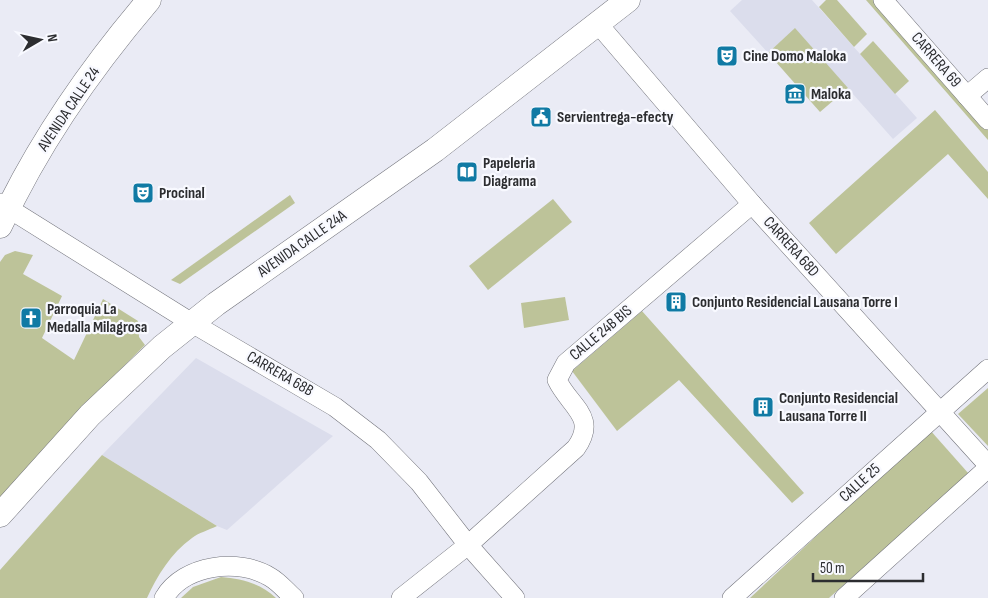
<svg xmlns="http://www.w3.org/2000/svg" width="988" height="598" viewBox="0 0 988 598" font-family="'Sofia Sans Condensed',sans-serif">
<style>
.built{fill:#dbddec}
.green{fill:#bdc399}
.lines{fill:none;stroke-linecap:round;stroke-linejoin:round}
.minor-casing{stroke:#72737b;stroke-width:20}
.major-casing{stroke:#72737b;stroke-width:25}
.minor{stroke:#fff;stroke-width:19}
.major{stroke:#fff;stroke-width:24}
.labels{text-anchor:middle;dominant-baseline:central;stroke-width:4.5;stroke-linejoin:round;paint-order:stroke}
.poi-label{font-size:16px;font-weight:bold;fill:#2c2d30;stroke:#f8f9ff;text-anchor:start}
.street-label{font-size:16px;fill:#2c2d30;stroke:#f8f9ff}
</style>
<rect width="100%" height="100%" fill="#eaebf5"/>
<g class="built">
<polygon points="742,0 812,0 917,118 893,139 795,29 768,53 730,11"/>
<polygon points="196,358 333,436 227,530 217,526 102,455"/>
</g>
<g class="green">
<polygon points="826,0 837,0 867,34 854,47 819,7"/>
<polygon points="866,0 875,0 988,130 988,140"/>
<polygon points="795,28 848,88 820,112 768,53"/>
<polygon points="873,41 909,81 895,94 860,54"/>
<polygon points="935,110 988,172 988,199 948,154 836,254 809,223"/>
<polygon points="290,195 295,203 180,284 171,280"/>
<polygon points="553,199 572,222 488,290 469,266"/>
<polygon points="15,251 33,255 23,274 62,296 42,338 74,360 103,299 138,321 139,337 145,345 85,405 0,501 0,262 5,255"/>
<polygon points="565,297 569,320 524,328 521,303"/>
<polygon points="642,311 804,493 792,503 679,380 617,431 572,371"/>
<polygon points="988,388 988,446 958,414"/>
<polygon points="930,430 969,474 829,598 750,598"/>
<path d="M 102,455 L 217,526 C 209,530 198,533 192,538 C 171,553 157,576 147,598 L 0,598 L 0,570 Z"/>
<path d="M 221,577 C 242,579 260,583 276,598 L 181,598 L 193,587 Z"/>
</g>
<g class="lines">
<g class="minor-casing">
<g id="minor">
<polyline points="883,0 988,120"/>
<polyline points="599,25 752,204 988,465"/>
<polyline points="967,96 988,78"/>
<polyline points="0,203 192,323 335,407 378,440 419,482 468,545 515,598"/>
<path d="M 164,598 C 184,564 239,558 270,577 C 279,582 286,591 294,598"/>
<path d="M 401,598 L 468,545 L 576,448 C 598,417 570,407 557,380 L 566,363 L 752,204"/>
<polyline points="732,598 988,369"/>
<polyline points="844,598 988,468"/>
</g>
</g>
<g class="major-casing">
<g id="major">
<path d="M 0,226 C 38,144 91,68 149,0"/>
<polyline points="0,515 90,415 162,347 216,304 435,150 628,0"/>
</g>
</g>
<use href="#minor" class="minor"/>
<use href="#major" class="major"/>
</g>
<defs>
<g id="theatre-square" transform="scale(1.125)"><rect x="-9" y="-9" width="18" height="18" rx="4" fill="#107aa4" stroke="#f8f9ff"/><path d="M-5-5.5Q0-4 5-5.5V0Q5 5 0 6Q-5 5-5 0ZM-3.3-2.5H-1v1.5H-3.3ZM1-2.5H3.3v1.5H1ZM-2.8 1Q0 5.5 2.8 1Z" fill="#fff"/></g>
<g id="museum-square" transform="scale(1.125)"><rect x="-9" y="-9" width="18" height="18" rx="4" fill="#107aa4" stroke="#f8f9ff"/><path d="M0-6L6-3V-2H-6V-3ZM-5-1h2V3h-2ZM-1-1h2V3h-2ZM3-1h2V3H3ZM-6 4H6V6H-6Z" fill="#fff"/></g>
<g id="civic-square" transform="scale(1.125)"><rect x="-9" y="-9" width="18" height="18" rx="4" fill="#107aa4" stroke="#f8f9ff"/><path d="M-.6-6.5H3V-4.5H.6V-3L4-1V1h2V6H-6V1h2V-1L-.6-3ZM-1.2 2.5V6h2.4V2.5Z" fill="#fff"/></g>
<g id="library-square" transform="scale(1.125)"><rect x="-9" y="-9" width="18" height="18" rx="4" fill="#107aa4" stroke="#f8f9ff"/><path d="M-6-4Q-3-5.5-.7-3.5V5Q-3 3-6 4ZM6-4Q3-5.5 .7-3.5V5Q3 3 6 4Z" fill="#fff"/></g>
<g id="building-square" transform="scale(1.125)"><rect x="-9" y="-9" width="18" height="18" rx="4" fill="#107aa4" stroke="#f8f9ff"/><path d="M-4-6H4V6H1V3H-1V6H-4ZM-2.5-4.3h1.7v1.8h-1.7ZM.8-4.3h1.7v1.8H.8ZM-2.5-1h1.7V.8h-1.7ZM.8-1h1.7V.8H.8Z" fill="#fff"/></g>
<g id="church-square" transform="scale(1.125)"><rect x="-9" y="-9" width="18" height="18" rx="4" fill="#107aa4" stroke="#f8f9ff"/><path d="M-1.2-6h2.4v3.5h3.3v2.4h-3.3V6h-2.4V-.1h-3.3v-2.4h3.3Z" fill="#fff"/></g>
</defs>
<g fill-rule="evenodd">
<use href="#theatre-square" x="727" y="56"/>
<use href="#museum-square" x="795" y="94"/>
<use href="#civic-square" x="541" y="117"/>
<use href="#library-square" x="467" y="172"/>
<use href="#theatre-square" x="143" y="193"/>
<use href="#building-square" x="676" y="302"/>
<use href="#church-square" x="31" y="318"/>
<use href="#building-square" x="763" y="407"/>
</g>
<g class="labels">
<g class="poi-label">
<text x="743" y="56">Cine Domo Maloka</text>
<text x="811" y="94">Maloka</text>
<text x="557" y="117">Servientrega-efecty</text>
<text x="483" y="163">Papeleria<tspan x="483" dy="18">Diagrama</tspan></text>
<text x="159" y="193">Procinal</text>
<text x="692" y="302">Conjunto Residencial Lausana Torre I</text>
<text x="47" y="309">Parroquia La<tspan x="47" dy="18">Medalla Milagrosa</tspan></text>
<text x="779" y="398">Conjunto Residencial<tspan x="779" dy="18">Lausana Torre II</tspan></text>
</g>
<g class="street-label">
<text transform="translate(936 60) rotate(49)">CARRERA 69</text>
<text transform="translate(69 109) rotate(-56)">AVENIDA CALLE 24</text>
<text transform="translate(302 244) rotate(-35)">AVENIDA CALLE 24A</text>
<text transform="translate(791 247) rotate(48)">CARRERA 68D</text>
<text transform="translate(601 333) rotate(-40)">CALLE 24B BIS</text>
<text transform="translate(280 374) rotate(30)">CARRERA 68B</text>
<text transform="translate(860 483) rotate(-42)">CALLE 25</text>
</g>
</g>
<g transform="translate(40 40) rotate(81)" stroke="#f8f9ff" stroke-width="4" paint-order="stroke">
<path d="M0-4L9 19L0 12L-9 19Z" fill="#2c2d30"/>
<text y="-8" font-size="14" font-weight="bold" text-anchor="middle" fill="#2c2d30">N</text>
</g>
<path d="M813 573v8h110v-8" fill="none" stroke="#2c2d30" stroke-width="2.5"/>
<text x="820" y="573" font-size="15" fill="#2c2d30" stroke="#f8f9ff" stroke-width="4" paint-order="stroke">50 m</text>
</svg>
